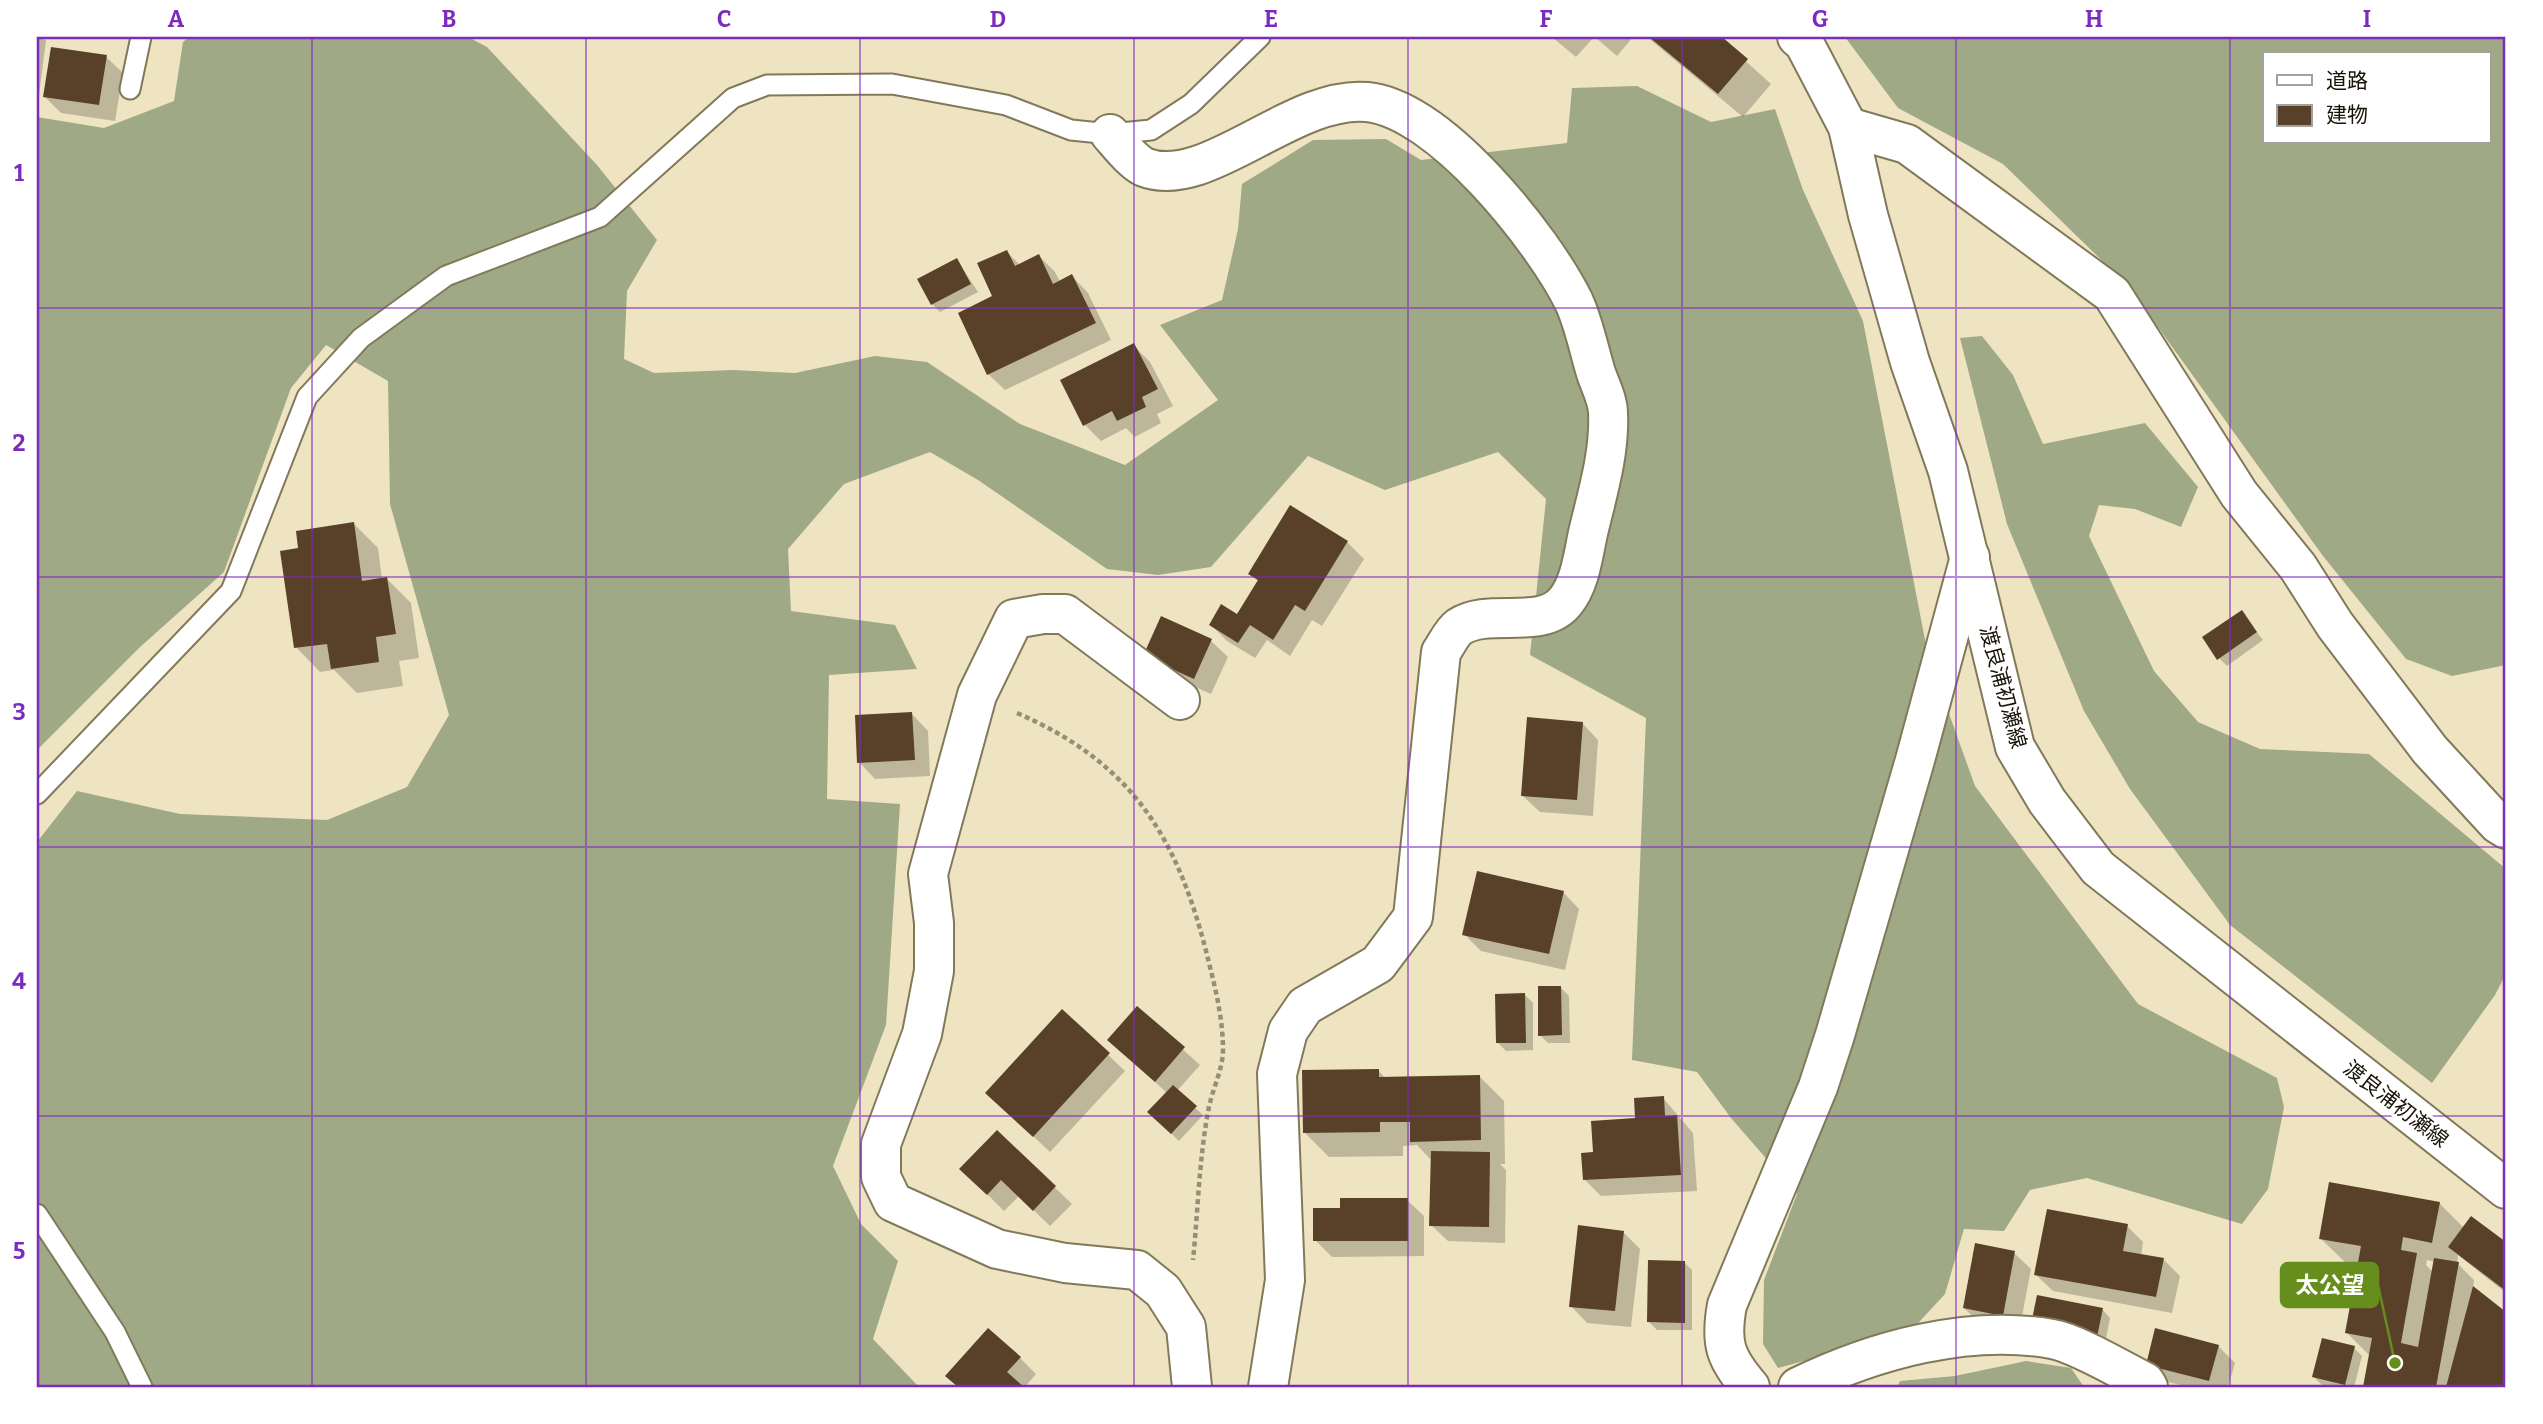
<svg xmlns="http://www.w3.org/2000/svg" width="2543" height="1424" viewBox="0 0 2543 1424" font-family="Bitter,'Noto Sans JP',serif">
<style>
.forest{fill:#a0a986;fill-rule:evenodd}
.shadow{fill:#0003;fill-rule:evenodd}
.building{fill:#594029}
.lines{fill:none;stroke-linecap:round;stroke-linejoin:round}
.lane-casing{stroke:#82795a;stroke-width:23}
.street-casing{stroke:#82795a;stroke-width:42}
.secondary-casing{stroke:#82795a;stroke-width:42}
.path{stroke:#968f76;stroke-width:4.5;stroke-dasharray:5 3.5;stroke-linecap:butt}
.lane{stroke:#fff;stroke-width:19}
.street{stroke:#fff;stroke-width:38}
.secondary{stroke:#fff;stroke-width:38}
.grid{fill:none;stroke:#7b2cbf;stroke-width:2;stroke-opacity:0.55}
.labels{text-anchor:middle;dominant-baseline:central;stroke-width:7;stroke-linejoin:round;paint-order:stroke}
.street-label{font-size:21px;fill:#181408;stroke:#fff}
.leader{fill:none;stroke:#668e1c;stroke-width:2.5}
.callout-dot{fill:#668e1c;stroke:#fff;stroke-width:2.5}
.callout{fill:#668e1c;stroke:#668e1c;stroke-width:2.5}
.callout-label{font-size:23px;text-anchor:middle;font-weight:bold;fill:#fff}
.neatline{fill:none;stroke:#7b2cbf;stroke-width:2.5}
.grid-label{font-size:23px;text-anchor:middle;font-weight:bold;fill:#7b2cbf}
</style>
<rect width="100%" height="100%" fill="#eee4c2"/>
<g class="forest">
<polygon points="189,37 468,37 487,47 597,165 657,240 627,291 624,359 654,373 733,370 795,373 875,356 927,362 1020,424 1125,465 1218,400 1160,325 1222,300 1238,229 1242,184 1313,140 1386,139 1421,160 1567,143 1572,88 1637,86 1711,122 1775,109 1803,190 1863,321 1928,655 1975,786 2138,1004 2277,1078 2284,1107 2268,1189 2242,1224 2087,1178 2030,1190 2004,1231 1964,1229 1945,1294 1909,1333 1778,1368 1763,1344 1764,1280 1797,1194 1731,1118 1697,1072 1632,1060 1646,718 1530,655 1546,499 1498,452 1385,490 1308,456 1211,567 1158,575 1107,569 978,480 930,452 844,484 788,549 791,611 895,625 917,669 829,675 827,799 900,804 886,1025 833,1166 861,1224 898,1261 873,1339 919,1387 37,1387 37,842 77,791 180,814 327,820 407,787 449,715 390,504 388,381 326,345 291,388 224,572 139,648 37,750 37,117 104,128 174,101 183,42"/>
<path d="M 1845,37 L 2506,37 L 2506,665 L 2452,676 L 2406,659 L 2323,556 L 2129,287 L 2003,164 L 1898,108 ZM 2265,54 L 2489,54 L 2489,142 L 2265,142 Z"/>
<polygon points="1982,336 2013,375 2043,444 2145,423 2198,487 2181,527 2135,509 2099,505 2089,536 2154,671 2198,722 2260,749 2369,754 2506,869 2506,974 2495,995 2432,1083 2230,925 2130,789 2084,711 2007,524 1960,338"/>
<polygon points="2026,1361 2071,1368 2084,1387 1897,1387 1900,1381 1955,1376"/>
</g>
<g class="shadow">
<polygon points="37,37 46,40 39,95 37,95"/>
<polygon points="1552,37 1594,37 1576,57"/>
<polygon points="1595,37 1633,37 1617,56"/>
<polygon points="1647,37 1719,37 1771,84 1743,117"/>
<polygon points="106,57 123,73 115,121 61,113 45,97"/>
<polygon points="1007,252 1020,265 1039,256 1055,272 1060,282 1072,276 1088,293 1111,340 1005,390 988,374"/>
<polygon points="957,260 978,292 940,312 932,304"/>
<polygon points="1134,346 1150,362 1173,406 1157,414 1161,423 1135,437 1126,428 1101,441 1085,425"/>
<polygon points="354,524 378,548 382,579 387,579 411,603 419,658 399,661 403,686 357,693 334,670 320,672 296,647 300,550"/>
<polygon points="1347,542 1364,559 1322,626 1312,620 1290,656 1267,640 1255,658 1227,641 1211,625 1238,616 1259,582 1250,573"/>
<polygon points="2242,613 2263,640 2227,666 2219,658"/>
<polygon points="1162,618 1211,641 1228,657 1211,694 1162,672"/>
<polygon points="912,714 928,731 930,776 875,779 859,762"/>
<polygon points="1582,723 1598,740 1593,816 1540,812 1523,796"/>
<polygon points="1563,892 1579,909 1565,970 1481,951 1464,934"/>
<polygon points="1561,988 1569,996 1570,1043 1548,1043 1540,1035"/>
<polygon points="1525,995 1533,1003 1533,1050 1506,1051 1498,1043"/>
<polygon points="1137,1008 1200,1065 1177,1091 1203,1115 1179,1141 1149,1112 1167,1093 1109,1040"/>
<polygon points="1108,1055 1125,1071 1050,1152 1004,1109"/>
<polygon points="1378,1070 1386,1079 1480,1077 1504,1101 1505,1164 1500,1164 1506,1170 1505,1243 1448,1241 1431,1225 1432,1161 1417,1145 1403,1146 1403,1156 1329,1157 1305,1133"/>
<polygon points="1663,1098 1693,1133 1697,1191 1601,1196 1585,1180 1595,1153"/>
<polygon points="997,1132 1072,1204 1050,1226 1019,1196 1004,1211 962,1169"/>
<polygon points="1407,1200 1424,1216 1424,1256 1332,1257 1315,1240 1342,1210"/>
<path d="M 2439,1203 L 2464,1228 L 2472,1218 L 2506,1244 L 2506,1293 L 2458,1255 L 2457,1263 L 2474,1280 L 2473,1287 L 2506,1315 L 2506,1387 L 2365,1387 L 2371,1357 L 2347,1333 L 2359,1265 L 2345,1262 L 2320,1238 ZM 2427,1260 L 2435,1262 L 2433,1272 L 2426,1265 Z"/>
<polygon points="2127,1226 2143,1242 2141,1256 2163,1259 2180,1276 2172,1313 2053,1291 2036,1275"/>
<polygon points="1623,1232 1640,1249 1631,1327 1587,1323 1571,1306"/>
<polygon points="2014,1253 2031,1269 2019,1332 1981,1324 1964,1308"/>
<polygon points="1684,1262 1692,1270 1692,1330 1657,1330 1649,1322"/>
<polygon points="2103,1310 2110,1318 2105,1344 2040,1332"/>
<polygon points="2218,1346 2235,1363 2228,1387 2189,1387 2164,1381 2148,1364"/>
<polygon points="2354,1348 2362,1356 2354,1387 2322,1385 2314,1377"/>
<polygon points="1020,1358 1036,1374 1025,1387 959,1387 947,1376"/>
</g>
<g class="building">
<polygon points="1649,37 1722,37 1748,59 1718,94"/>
<polygon points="51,47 107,55 99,105 43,97"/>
<polygon points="1007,250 1015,266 1039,254 1053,284 1072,274 1096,323 987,375 958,313 992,296 977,263"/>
<polygon points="957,258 971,284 931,305 917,279"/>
<polygon points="1134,343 1158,389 1142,397 1146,407 1117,421 1112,411 1083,426 1060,380"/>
<polygon points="1290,505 1348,541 1305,611 1295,605 1273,640 1250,625 1238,643 1209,625 1221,604 1237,614 1258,580 1248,574"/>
<polygon points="354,522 362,581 387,577 396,634 376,637 379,662 331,669 327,644 294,648 280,551 298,548 296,531"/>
<polygon points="2242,610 2257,632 2217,660 2202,637"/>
<polygon points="1161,616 1212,639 1194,679 1143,656"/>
<polygon points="912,712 915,760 857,763 855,715"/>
<polygon points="1527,717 1583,722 1577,800 1521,796"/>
<polygon points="1477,871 1564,891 1549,954 1462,935"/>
<polygon points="1538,986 1561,986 1562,1035 1538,1036"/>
<polygon points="1525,993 1526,1043 1496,1043 1495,994"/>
<polygon points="1137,1006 1185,1047 1155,1082 1107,1040"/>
<polygon points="1062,1009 1110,1053 1033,1137 985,1093"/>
<polygon points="1379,1069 1379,1077 1480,1075 1481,1140 1410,1142 1410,1122 1380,1122 1380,1132 1303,1133 1302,1070"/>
<polygon points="1173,1085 1197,1106 1171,1134 1147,1112"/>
<polygon points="1664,1096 1665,1116 1677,1115 1681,1175 1583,1180 1581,1153 1593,1152 1591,1121 1635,1118 1634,1098"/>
<polygon points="997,1130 1056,1186 1033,1211 1001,1180 987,1195 959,1169"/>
<polygon points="1431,1151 1490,1152 1489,1227 1429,1226"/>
<polygon points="2329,1182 2440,1202 2432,1243 2403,1237 2401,1250 2417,1253 2401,1343 2418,1347 2434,1258 2459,1262 2436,1387 2363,1387 2372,1338 2345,1333 2361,1246 2319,1239"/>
<polygon points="1340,1198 1408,1198 1408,1241 1313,1241 1313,1208 1340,1208"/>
<polygon points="2047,1209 2128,1224 2123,1251 2164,1258 2156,1297 2034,1275"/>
<polygon points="2471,1216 2506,1242 2506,1291 2448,1247"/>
<polygon points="1578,1225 1624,1231 1615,1311 1569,1307"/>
<polygon points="1975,1243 2015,1251 2003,1316 1963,1308"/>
<polygon points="1648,1260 1685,1261 1685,1323 1647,1322"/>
<polygon points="2473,1286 2506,1312 2506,1387 2446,1387"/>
<polygon points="2037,1295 2103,1308 2097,1337 2031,1324"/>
<polygon points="988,1328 1021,1357 1007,1372 1024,1387 958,1387 945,1376"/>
<polygon points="2155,1328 2219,1345 2209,1381 2146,1365"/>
<polygon points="2322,1338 2355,1346 2345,1385 2312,1377"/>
</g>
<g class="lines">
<g class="lane-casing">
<g id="lane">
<polyline points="130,89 141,37"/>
<polyline points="37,794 231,591 307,397 361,338 446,276 600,217 733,98 767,85 892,84 1006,105 1071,130 1110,134 1151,130 1191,104 1260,37"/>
<polyline points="37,1214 115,1332 142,1387"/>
</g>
</g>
<g class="street-casing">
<g id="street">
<polyline points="1848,127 1907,144 2112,294 2239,494 2298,567 2335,625 2430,750 2498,824 2506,829"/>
<path d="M 1110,134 C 1119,144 1132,161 1144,167 C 1206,192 1292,95 1367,102 C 1440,109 1543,239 1574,302 C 1584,324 1589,350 1596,373 C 1600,385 1608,400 1608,413 C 1610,453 1597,495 1588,533 C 1583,556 1580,584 1565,602 C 1541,631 1489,607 1459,627 C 1452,632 1446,645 1441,652 L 1413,917 L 1378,964 L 1305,1006 L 1288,1031 L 1277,1074 L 1285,1280 L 1268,1387"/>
<polyline points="1180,700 1065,614 1043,614 1014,619 977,695 928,874 934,923 934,971 922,1034 881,1144 881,1177 893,1202 997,1249 1065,1263 1137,1270 1163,1291 1186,1327 1192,1387"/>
<path d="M 1750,1387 C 1725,1358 1720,1343 1727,1305 L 1818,1087 L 1835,1035 L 1915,760 L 1970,557"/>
<path d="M 1798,1387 C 1874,1350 1968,1324 2052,1339 C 2076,1343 2121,1370 2145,1382 L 2148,1387"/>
</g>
</g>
<g class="secondary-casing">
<polyline id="secondary" points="1797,37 1804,43 1848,127 1868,215 1910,362 1948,471 2015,747 2047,801 2098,868 2506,1189"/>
</g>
<path class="path" d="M 1017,713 C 1130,762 1176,834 1206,951 C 1214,983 1223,1016 1223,1050 C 1223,1070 1211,1092 1208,1112 C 1199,1160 1198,1211 1193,1260"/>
<use href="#lane" class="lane"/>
<use href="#street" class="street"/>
<use href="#secondary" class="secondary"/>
</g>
<path class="grid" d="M 312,37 L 312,1387M 586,37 L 586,1387M 860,37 L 860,1387M 1134,37 L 1134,1387M 1408,37 L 1408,1387M 1682,37 L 1682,1387M 1956,37 L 1956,1387M 2230,37 L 2230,1387M 37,308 L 2506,308M 37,577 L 2506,577M 37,847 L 2506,847M 37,1116 L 2506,1116"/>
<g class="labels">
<g class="street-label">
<text transform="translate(2003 687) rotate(75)">渡良浦初瀬線</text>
<text transform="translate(2396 1104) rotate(38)">渡良浦初瀬線</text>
</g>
</g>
<path class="leader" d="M2395 1363L2378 1285"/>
<circle class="callout-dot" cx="2395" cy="1363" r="7"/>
<rect class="callout" x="2281" y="1263" width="97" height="44" rx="7"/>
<g class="callout-label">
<text x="2330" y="1293">太公望</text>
</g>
<rect width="2543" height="1424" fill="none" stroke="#ffffff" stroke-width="77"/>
<rect x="2263" y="52" width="228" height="91" fill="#ffffff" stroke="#a3a19c" stroke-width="2"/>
<rect x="2277" y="75" width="35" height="10" fill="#ffffff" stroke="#a3a19c" stroke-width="2"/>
<text x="2326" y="88" font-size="21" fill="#181408">道路</text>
<rect x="2277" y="105" width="35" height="21" fill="#594029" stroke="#a3a19c" stroke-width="2"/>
<text x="2326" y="122" font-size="21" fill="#181408">建物</text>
<rect x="38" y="38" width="2466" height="1348" class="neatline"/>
<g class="grid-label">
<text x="176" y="27">A</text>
<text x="449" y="27">B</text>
<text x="724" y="27">C</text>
<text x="998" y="27">D</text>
<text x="1271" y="27">E</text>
<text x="1546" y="27">F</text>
<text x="1820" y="27">G</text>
<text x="2094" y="27">H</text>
<text x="2367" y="27">I</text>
<text x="19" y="181">1</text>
<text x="19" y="451">2</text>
<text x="19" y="720">3</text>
<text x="19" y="989">4</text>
<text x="19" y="1259">5</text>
</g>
</svg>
